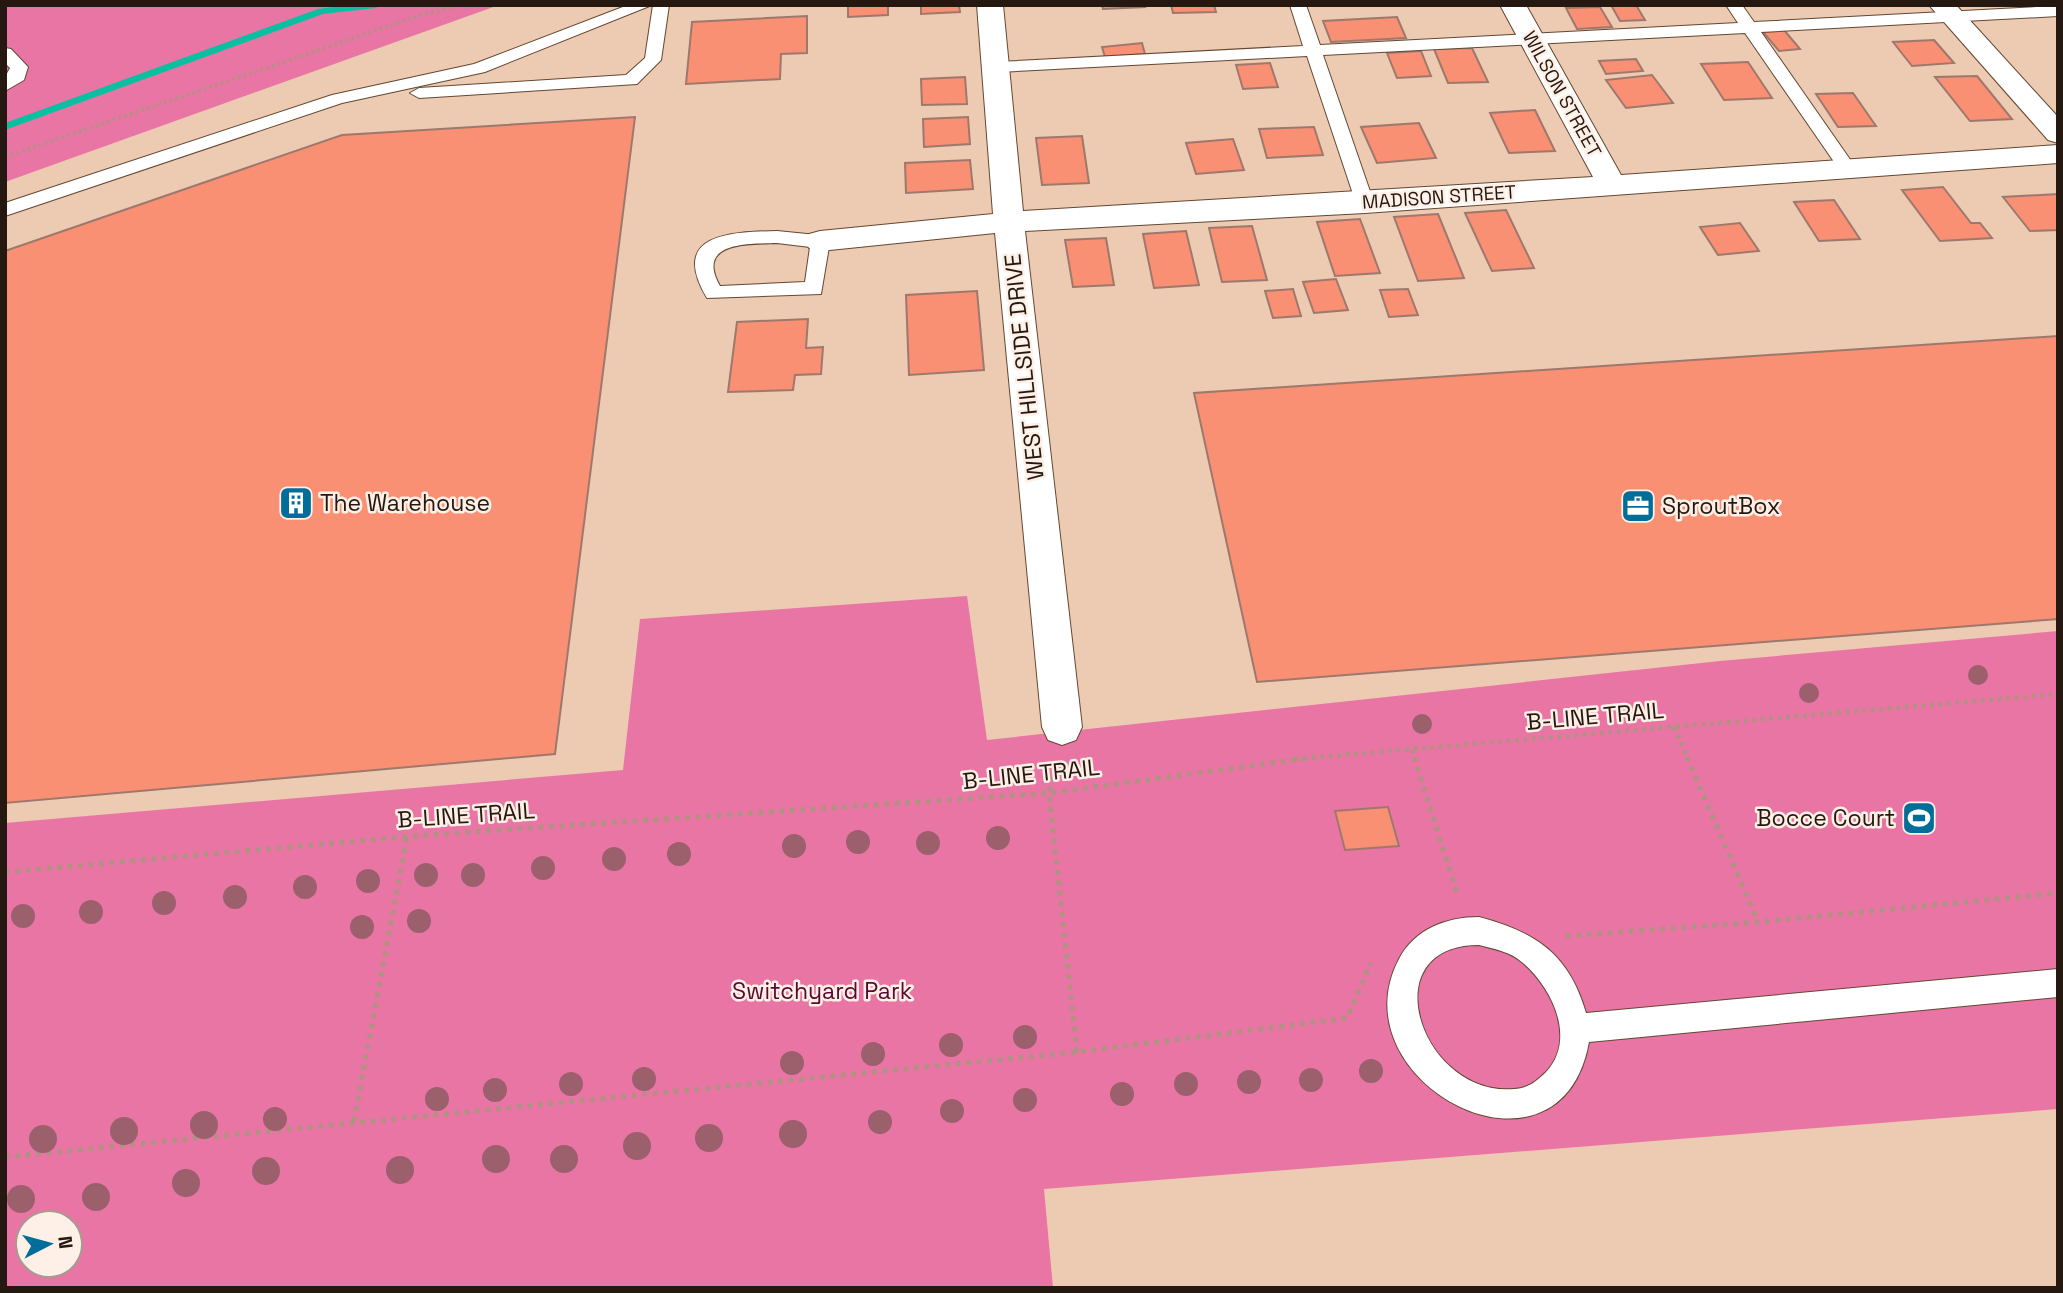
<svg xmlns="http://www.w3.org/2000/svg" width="2063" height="1293" viewBox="0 0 2063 1293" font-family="'Space Grotesk',sans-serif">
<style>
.green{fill:#e975a5;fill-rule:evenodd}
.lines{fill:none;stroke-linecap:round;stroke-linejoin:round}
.stream{fill:#0bc0a1;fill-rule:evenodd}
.building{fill:#f99074;stroke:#9e786d;stroke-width:2}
.service-casing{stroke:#644732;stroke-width:2}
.minor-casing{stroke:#644732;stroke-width:2}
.path-far2{stroke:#af9380;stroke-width:3.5;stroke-dasharray:2.5 3.5;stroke-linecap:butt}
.path-far1{stroke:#af9380;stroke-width:4.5;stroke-dasharray:3.5 5;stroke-linecap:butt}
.path{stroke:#af9380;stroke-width:5;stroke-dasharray:4.5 6;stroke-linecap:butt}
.service{fill:#fff;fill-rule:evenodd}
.minor{fill:#fff;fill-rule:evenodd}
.tree{fill:#9c5f6c}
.labels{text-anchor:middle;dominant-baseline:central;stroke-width:5;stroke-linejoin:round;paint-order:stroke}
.far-street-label{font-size:19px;fill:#251810;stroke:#fef0e6}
.street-label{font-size:23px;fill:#251810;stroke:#fef0e6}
.poi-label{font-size:23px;fill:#251810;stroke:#fef0e6;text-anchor:start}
.park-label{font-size:23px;fill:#5a0732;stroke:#fef0e6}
</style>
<rect width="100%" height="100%" fill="#edcab2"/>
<g class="green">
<polygon points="33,5 499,5 5,182 5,7"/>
<path d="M 967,596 L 987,740 L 1720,661 L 2058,631 L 2058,1109 L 1044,1189 L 1053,1288 L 5,1288 L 5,823 L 623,770 L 640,619 ZM 28,1223 L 70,1223 L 70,1265 L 28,1265 Z"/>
</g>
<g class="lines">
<polygon class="stream" points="348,5 380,5 376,8 323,14 5,130 5,123 318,9"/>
</g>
<g class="building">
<polygon points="848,5 888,5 888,15 848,17"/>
<polygon points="921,5 959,5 960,12 921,14"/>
<polygon points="1102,5 1144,5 1145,7 1103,9"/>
<polygon points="1171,5 1214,5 1216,12 1173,13"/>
<polygon points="1611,5 1636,5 1645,20 1620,21"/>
<polygon points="1600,7 1612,27 1577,29 1566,8"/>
<polygon points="807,16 807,53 781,54 780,79 686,84 692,22"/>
<polygon points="1397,17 1406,38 1331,42 1323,21"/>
<polygon points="1784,30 1800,49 1779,51 1763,32"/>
<polygon points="1934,40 1954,63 1912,66 1893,42"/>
<polygon points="1142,43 1145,54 1105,57 1102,47"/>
<polygon points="1472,48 1488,82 1448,83 1434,49"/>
<polygon points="1421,51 1431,76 1397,78 1387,53"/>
<polygon points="1636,59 1643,71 1606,74 1599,61"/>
<polygon points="1748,62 1772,98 1724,100 1701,64"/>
<polygon points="1270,63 1278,87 1243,89 1236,65"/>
<polygon points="1652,75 1673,103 1626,108 1606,80"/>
<polygon points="1977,76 2012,119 1970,121 1935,77"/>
<polygon points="965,77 967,104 922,105 921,79"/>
<polygon points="1853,93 1876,126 1838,127 1816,94"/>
<polygon points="1535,110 1555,151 1509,153 1490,113"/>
<polygon points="635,117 555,754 5,803 5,251 342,135"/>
<polygon points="968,117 970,144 924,147 923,119"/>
<polygon points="1419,123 1436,158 1377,163 1361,127"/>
<polygon points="1314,127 1323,155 1267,158 1259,129"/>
<polygon points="1082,136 1089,183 1042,185 1036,138"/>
<polygon points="1233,139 1244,170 1196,174 1186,143"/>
<polygon points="970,160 973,189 906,193 905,163"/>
<polygon points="1943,187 1971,223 1980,223 1992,238 1940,241 1902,190"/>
<polygon points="2058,194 2058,230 2030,231 2003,197"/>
<polygon points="1834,200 1860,239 1819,241 1794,202"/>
<polygon points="1506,210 1534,268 1492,271 1465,213"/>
<polygon points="1438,214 1464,278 1418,281 1394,217"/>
<polygon points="1360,219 1380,273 1335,276 1317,222"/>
<polygon points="1740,223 1759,251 1718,255 1700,227"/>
<polygon points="1252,226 1267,280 1222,282 1209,228"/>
<polygon points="1186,231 1199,285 1154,288 1143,234"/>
<polygon points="1106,238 1114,285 1073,287 1065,240"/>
<polygon points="1336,279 1348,310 1314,313 1303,282"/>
<polygon points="1293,289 1301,316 1273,318 1265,291"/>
<polygon points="1408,289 1418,315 1389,317 1380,290"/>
<polygon points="977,291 984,370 909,375 906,295"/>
<polygon points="808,319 806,348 823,347 821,374 795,375 793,390 728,392 737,322"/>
<polygon points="2058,336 2058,619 1257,682 1194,393"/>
<polygon points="1388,807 1399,846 1345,850 1335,811"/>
</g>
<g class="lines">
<g class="service-casing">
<g id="service">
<polygon points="628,5 652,5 485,72 342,103 5,216 5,203 332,95 474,64"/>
<polygon points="653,5 669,5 661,60 637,84 419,98 410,93 419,88 626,75 645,58"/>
<polygon points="1290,5 1306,5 1320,45 1738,23 1726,5 1742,5 1754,22 2058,6 2058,16 1761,32 1856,168 1847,174 1841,172 1745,33 1323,55 1374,203 1365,209 1356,203 1307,56 998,72 989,67 998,62 1303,46"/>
<polygon points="5,48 11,49 28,67 24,80 5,91 5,77 10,68 5,63"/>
<path d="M 777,231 L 827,236 L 830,241 L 821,294 L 707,298 C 669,234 729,232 777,231 ZM 777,243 L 810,247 L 805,282 L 720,286 C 695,242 748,244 777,243 Z"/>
<path d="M 1479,917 C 1536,932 1569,954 1586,1013 L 2058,969 L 2058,997 L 1589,1042 C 1560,1201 1334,1082 1399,959 C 1415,929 1446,917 1479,917 ZM 1479,945 C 1495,949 1511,952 1523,963 C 1552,988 1577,1039 1546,1072 C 1536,1082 1528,1088 1514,1089 C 1421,1097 1370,945 1479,945 Z"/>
</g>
</g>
<g class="minor-casing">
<g id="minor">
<polygon points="977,5 1003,5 1023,211 1593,177 1500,5 1526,5 1621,175 2058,145 2058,163 1365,213 1025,231 1082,727 1076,740 1062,745 1048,740 1042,727 995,233 820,251 809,248 805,241 809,234 820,231 993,214"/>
<polygon points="1929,5 1956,5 2058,117 2058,143 2048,140"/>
</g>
</g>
<polyline class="path-far2" points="5,157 421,15 463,5"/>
<g class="path-far1">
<polyline points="1674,727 1688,759"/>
<polyline points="1412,750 1415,759"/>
<polyline points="1295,759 2058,694"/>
</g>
<g class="path">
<polyline points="1414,757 1458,896"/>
<polyline points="1687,757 1758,922"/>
<polyline points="1054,766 1049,793 1077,1052"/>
<polyline points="5,872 426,835 1049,793 1316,757"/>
<polyline points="1566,936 1758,922 2058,893"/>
<polyline points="354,1121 407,836"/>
<polyline points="5,1157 1077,1052 1347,1018 1371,963"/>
</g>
<use href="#service" class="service"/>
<use href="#minor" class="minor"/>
</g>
<g class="tree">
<circle cx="1978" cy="675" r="10"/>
<circle cx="1809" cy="693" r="10"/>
<circle cx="1422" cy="724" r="10"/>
<circle cx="998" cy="838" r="12"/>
<circle cx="858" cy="842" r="12"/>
<circle cx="928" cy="843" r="12"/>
<circle cx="794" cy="846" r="12"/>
<circle cx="679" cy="854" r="12"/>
<circle cx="614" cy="859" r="12"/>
<circle cx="543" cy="868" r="12"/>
<circle cx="426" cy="875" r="12"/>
<circle cx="473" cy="875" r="12"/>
<circle cx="368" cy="881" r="12"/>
<circle cx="305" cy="887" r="12"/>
<circle cx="235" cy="897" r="12"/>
<circle cx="164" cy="903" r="12"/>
<circle cx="91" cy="912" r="12"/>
<circle cx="23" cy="916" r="12"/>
<circle cx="419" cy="921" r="12"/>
<circle cx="362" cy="927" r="12"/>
<circle cx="1025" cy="1037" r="12"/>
<circle cx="951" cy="1045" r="12"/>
<circle cx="873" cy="1054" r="12"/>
<circle cx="792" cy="1063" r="12"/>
<circle cx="1371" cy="1071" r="12"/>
<circle cx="644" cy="1079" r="12"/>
<circle cx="1311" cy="1080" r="12"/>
<circle cx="1249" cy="1082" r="12"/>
<circle cx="571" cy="1084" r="12"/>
<circle cx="1186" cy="1084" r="12"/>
<circle cx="495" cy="1090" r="12"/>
<circle cx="1122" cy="1094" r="12"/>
<circle cx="437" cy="1099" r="12"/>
<circle cx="1025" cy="1100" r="12"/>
<circle cx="952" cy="1111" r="12"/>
<circle cx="275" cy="1119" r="12"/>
<circle cx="880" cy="1122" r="12"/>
<circle cx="204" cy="1125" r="14"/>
<circle cx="124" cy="1131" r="14"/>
<circle cx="793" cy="1134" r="14"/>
<circle cx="709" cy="1138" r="14"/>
<circle cx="43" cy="1139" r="14"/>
<circle cx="637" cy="1146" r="14"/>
<circle cx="496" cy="1159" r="14"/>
<circle cx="564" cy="1159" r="14"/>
<circle cx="400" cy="1170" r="14"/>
<circle cx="266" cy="1171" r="14"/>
<circle cx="186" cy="1183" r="14"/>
<circle cx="96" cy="1197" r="14"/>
<circle cx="21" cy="1199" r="14"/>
</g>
<defs>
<g id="building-square" transform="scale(1.75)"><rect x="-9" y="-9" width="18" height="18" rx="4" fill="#016d99" stroke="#fef0e6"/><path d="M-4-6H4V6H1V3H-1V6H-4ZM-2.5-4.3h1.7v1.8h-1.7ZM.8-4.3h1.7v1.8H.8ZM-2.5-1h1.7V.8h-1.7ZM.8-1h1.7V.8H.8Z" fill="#fff"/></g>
<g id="office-square" transform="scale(1.75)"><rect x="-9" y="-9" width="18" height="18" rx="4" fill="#016d99" stroke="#fef0e6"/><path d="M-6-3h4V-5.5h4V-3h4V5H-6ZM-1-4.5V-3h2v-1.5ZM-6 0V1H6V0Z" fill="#fff"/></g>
<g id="stadium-square" transform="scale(1.75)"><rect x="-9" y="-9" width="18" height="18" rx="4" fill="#016d99" stroke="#fef0e6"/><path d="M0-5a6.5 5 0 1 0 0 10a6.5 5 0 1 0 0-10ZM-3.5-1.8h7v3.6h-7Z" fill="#fff"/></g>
</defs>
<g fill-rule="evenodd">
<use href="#building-square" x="296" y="503"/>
<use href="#office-square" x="1638" y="506"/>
<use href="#stadium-square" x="1919" y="818"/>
</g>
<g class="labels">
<g class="far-street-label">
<text transform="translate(1562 94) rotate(61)">WILSON STREET</text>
<text transform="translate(1439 197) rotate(-4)">MADISON STREET</text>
</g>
<g class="street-label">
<text transform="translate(1024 367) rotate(-96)">WEST HILLSIDE DRIVE</text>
<text transform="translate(1595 716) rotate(-5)">B-LINE TRAIL</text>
<text transform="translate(1031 774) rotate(-6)">B-LINE TRAIL</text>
<text transform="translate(466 815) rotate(-4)">B-LINE TRAIL</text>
</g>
<g class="poi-label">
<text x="320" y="503">The Warehouse</text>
<text x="1662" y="506">SproutBox</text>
<text x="1895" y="818" text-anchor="end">Bocce Court</text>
</g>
<g class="park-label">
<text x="822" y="991">Switchyard Park</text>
</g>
</g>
<rect width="2063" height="1293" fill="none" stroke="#251810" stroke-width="14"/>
<g transform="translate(49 1244) rotate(84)"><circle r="33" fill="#fef0e6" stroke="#a79a90" stroke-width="2"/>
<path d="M0-5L12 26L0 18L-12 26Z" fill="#016d99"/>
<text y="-10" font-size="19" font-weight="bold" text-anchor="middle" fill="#251810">N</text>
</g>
</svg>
